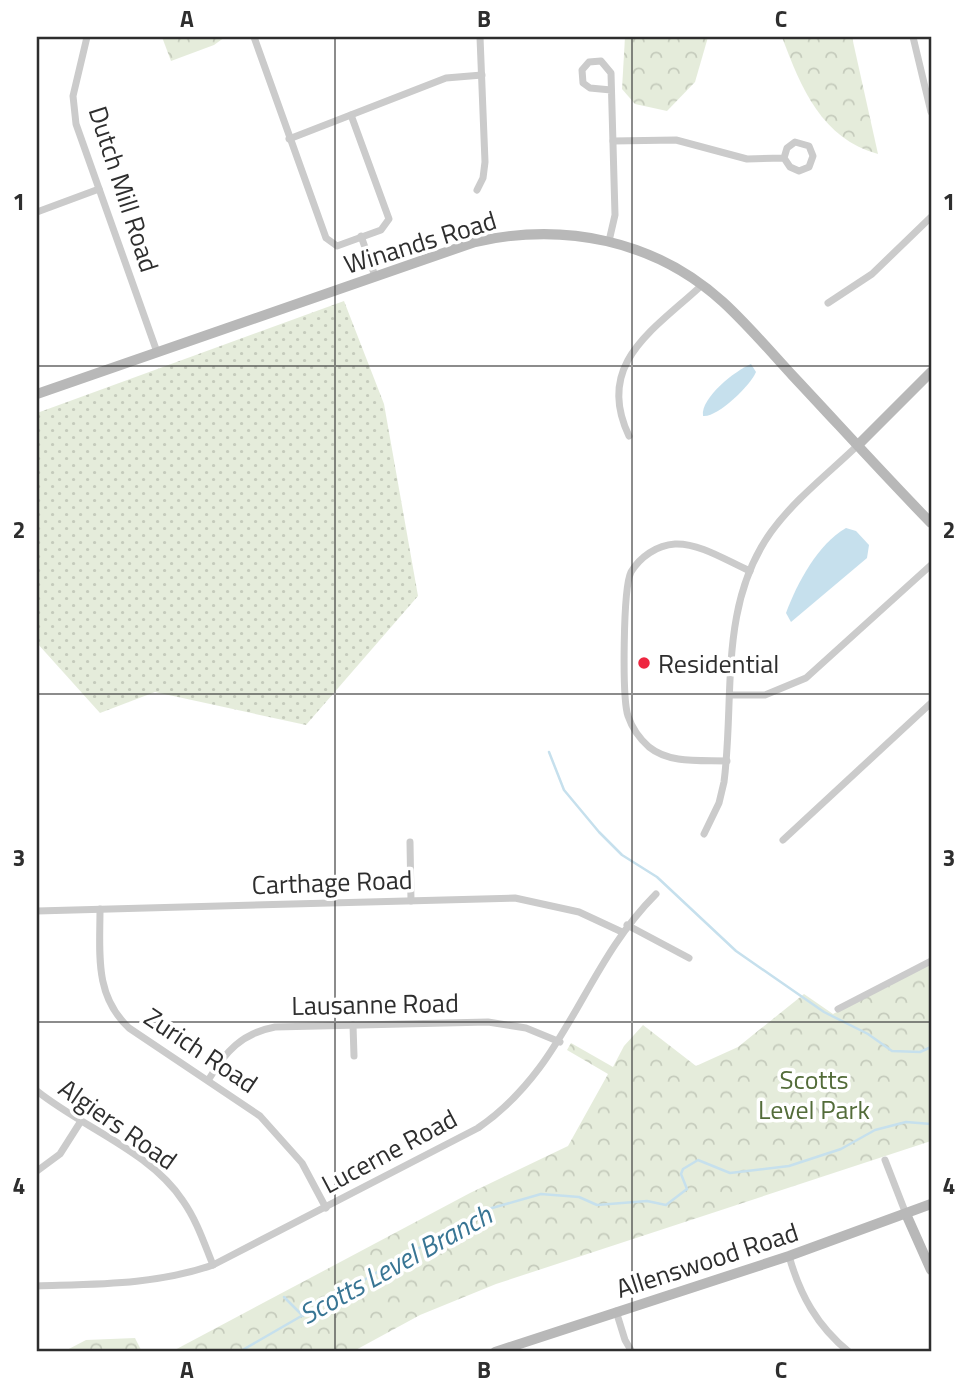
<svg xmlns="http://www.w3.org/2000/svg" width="968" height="1389" viewBox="0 0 968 1389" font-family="'Titillium Web',sans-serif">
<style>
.grass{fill:url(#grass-dots)}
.forest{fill:url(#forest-crowns)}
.water{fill:#c6e0ed}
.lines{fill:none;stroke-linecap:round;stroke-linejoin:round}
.stream{stroke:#c6e0ed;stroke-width:2.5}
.street{stroke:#cbcbcb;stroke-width:7}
.secondary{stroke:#b8b8b8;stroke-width:10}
.grid{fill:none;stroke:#2e2e2e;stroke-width:2;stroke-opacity:0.55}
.poi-dot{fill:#ee2640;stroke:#fff;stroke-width:2.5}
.labels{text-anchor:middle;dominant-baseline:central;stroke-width:7;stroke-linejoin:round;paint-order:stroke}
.street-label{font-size:26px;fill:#2e2e2e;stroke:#fff}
.poi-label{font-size:26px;fill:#2e2e2e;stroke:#fff;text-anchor:start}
.park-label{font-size:26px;fill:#536c39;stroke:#fff}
.water-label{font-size:28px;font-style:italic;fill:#387594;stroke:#fff}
.neatline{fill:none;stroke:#2e2e2e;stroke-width:2.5}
.grid-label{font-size:23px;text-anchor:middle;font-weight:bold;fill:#2e2e2e}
</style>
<defs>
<pattern id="grass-dots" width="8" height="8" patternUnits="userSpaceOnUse" patternTransform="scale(1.75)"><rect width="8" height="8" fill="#e5ecdb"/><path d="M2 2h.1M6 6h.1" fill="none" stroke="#c5cbbc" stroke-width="1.8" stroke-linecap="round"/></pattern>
<pattern id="forest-crowns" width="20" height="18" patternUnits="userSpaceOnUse" patternTransform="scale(1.75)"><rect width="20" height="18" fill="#e5ecdb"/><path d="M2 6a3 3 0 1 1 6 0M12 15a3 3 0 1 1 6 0" fill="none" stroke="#c5cbbc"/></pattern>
</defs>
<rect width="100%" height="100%" fill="#fff"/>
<polygon class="grass" points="344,301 384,404 418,596 306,725 155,692 100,713 37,643 37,413"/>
<g class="forest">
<polygon points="162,37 225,37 214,45 171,61"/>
<polygon points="625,37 708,37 695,82 667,111 635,104 622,89"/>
<path d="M 782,37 L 852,37 L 878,154 C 822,139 801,88 782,37 Z"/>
<polygon points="931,963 931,1141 496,1284 420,1315 352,1352 171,1352 470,1193 568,1146 608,1074 567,1050 571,1043 613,1067 624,1046 643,1025 696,1066 738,1047 804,994 833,1014"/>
<polygon points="135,1338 142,1352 63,1352 86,1340"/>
</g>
<g class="water">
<path d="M 751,364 L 756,372 C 751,385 717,418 703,416 C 700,398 736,370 751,364 Z"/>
<path d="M 846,528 L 856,531 L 869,545 L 867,558 L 791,622 L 786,613 C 797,583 818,544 846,528 Z"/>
</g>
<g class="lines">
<g class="stream">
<polyline points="549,752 564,790 599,832 622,855 657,877 736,951 824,1012 868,1034 892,1051 920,1052 931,1047"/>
<polyline points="284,1297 303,1316"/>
<polyline points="239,1352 485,1210 541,1194 579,1197 597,1205 647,1201 666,1205 687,1189 681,1174 683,1169 698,1160 730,1173 789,1166 841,1149 875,1130 906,1122 931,1124"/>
</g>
<g class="street">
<polyline points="87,37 73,96 76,124 157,352"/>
<polyline points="254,37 326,238 337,246 381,230 389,219 351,115"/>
<polyline points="913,37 931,112"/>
<polyline points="289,139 446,78 482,75"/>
<polyline points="613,141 676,140 747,159 784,158 790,167 799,171 809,167 813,156 809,146 795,142 787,148 784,158"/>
<polyline points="477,190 483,178 485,162 480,37"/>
<polyline points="37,212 99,189"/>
<polyline points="361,236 375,276"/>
<polyline points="609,241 615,215 611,73 601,61 589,62 582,70 583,83 590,88 611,90"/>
<polyline points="828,303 872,274 931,217"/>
<path d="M 629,436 C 594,363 655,329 702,285"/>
<polyline points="730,695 765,695 806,678 931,565"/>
<path d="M 727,761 C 701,760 670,764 649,747 C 640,739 632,728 628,716 C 622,698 623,588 631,572 C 640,557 657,545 675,544 C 700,543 727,561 750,571"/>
<path d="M 704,834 L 719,803 L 724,782 C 735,697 718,606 771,532 C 795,499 829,473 858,445"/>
<polyline points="783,840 931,703"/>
<polyline points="410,842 411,901"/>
<path d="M 100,909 C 100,954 94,995 129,1028 L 260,1116 L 302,1163 L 326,1208"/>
<polyline points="37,911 515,898 579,912 622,932"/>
<polyline points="627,925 689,958"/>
<polyline points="838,1009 931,961"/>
<polyline points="353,1025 354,1056"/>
<path d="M 209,1079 C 225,1052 242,1033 275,1027 L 488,1022 L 526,1028 L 560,1042"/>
<path d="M 37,1091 C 83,1128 150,1151 183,1201 C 197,1221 204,1243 213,1265"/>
<polyline points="885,1160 906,1214"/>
<polyline points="37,1171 60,1154 81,1121"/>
<path d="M 789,1256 C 800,1295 817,1326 849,1352"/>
<path d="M 37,1286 C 97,1284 155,1285 213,1265 L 478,1128 C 568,1066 582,968 656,894"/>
<polyline points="616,1311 625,1340 632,1352"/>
</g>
<g class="secondary">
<path d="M 37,394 L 475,242 C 564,222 655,240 723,302 C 748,325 770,351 793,376 C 839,425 884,475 931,523"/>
<polyline points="858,445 931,372"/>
<polyline points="906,1214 931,1270"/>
<polyline points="495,1352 789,1256 931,1204"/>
</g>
</g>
<path class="grid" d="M 335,37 L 335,1352M 632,37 L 632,1352M 37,366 L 931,366M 37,694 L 931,694M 37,1022 L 931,1022"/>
<circle class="poi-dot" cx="644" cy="663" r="7"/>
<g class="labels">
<g class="street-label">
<text transform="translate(124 189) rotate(72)">Dutch Mill Road</text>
<text transform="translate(420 242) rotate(-17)">Winands Road</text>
<text transform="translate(332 882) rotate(-2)">Carthage Road</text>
<text transform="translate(375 1004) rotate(-1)">Lausanne Road</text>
<text transform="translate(201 1050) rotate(34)">Zurich Road</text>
<text transform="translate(118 1124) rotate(35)">Algiers Road</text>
<text transform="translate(389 1151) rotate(-28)">Lucerne Road</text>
<text transform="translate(707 1260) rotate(-18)">Allenswood Road</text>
</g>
<g class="poi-label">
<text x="658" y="663">Residential</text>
</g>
<g class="park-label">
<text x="814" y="1079">Scotts<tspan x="814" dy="30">Level Park</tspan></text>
</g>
<g class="water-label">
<text transform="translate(395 1264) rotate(-29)">Scotts Level Branch</text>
</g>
</g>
<rect width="968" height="1389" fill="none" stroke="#ffffff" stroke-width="77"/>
<rect x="38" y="38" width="892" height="1312" class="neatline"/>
<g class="grid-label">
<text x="187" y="27">A</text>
<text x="484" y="27">B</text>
<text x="781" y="27">C</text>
<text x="19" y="210">1</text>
<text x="949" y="210">1</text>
<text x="19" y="538">2</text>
<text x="949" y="538">2</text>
<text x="19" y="866">3</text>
<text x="949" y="866">3</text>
<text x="19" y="1194">4</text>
<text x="949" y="1194">4</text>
<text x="187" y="1378">A</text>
<text x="484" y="1378">B</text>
<text x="781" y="1378">C</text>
</g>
</svg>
